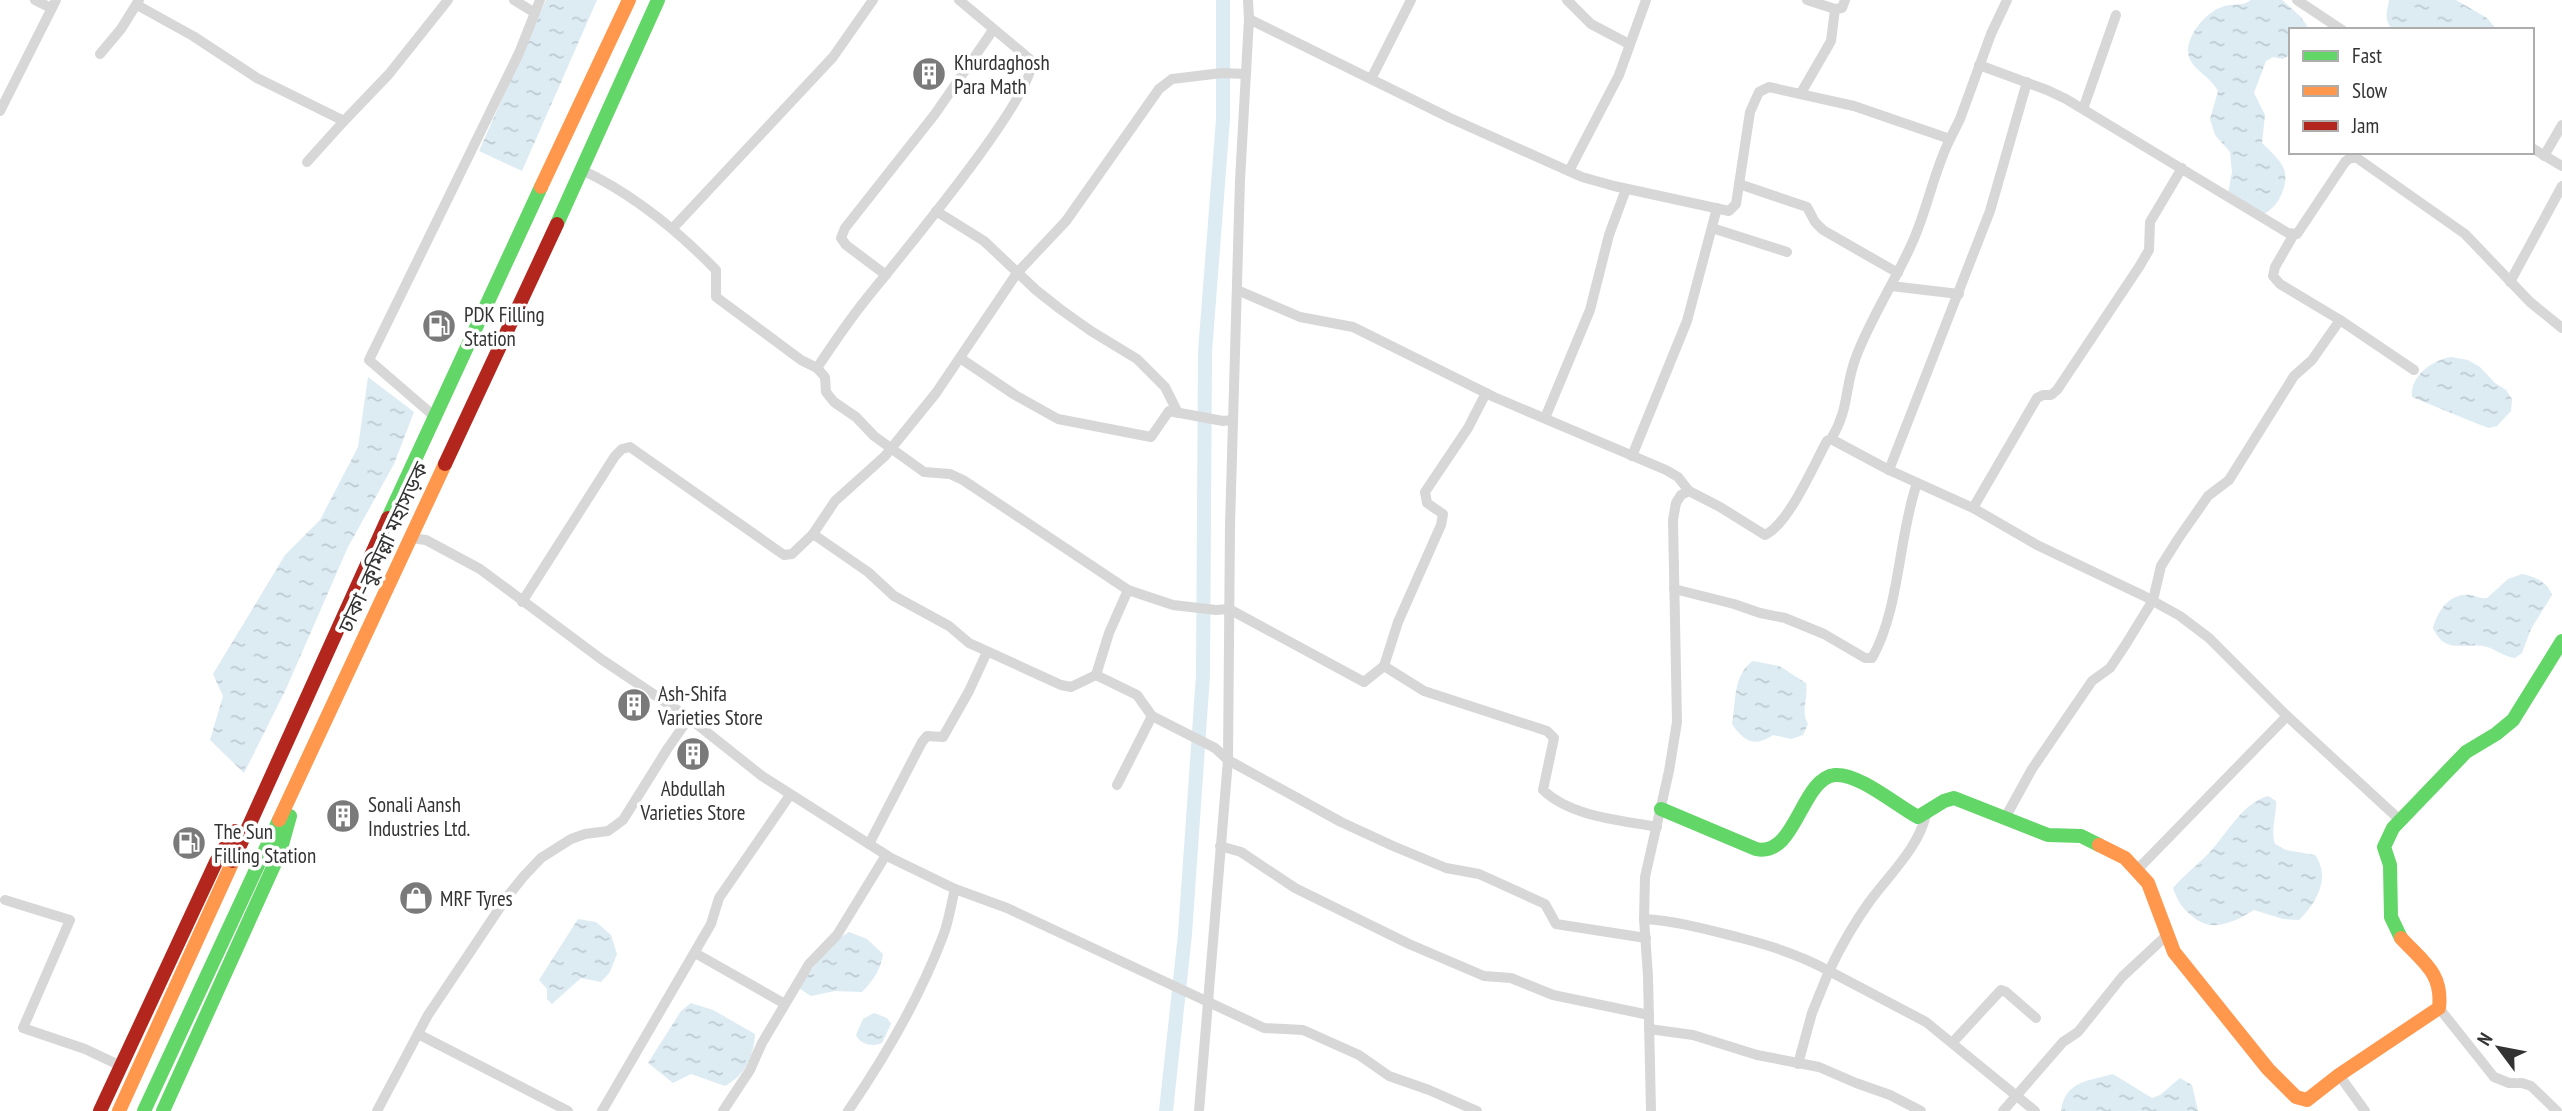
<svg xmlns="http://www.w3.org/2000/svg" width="2562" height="1111" viewBox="0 0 2562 1111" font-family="'PT Sans Narrow','Noto Sans Bengali',sans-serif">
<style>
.water{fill:url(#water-ripples)}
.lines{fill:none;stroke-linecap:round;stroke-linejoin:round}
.canal{stroke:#ddebf3;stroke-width:14}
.street{stroke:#d7d7d7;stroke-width:10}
.fast{stroke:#63d668;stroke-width:14}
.slow{stroke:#ff974d;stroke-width:14}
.jam{stroke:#b3261e;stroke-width:14}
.labels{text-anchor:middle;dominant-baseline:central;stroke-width:7;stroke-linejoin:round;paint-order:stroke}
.poi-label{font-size:21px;fill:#333;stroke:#fff;text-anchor:start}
.street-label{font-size:21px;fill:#333;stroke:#fff}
</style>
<defs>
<pattern id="water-ripples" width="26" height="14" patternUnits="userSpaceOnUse" patternTransform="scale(1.75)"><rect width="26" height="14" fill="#ddebf3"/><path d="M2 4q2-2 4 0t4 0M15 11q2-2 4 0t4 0" fill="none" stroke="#becad1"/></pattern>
</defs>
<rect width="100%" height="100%" fill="#fff"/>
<g class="water">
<polygon points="546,0 597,0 522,171 479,151"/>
<path d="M 2251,0 L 2282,0 L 2301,17 L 2307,26 L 2305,30 L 2291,30 L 2291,54 L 2283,59 L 2273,57 L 2266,61 L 2254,93 L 2265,115 L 2262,143 C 2269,150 2280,159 2284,169 C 2290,185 2276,212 2260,215 L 2228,193 L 2232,172 L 2230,152 L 2215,135 L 2210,119 L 2218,91 C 2210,76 2193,70 2189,57 C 2183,38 2207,10 2225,6 C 2235,3 2242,7 2251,0 Z"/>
<path d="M 2389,0 L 2456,0 L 2487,18 L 2497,30 L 2394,30 C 2383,21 2387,12 2389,0 Z"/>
<path d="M 2451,357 L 2468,360 L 2480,367 L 2495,383 L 2506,390 L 2512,399 L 2511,411 L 2497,426 L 2489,428 L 2478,424 L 2412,397 C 2410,376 2432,360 2451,357 Z"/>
<polygon points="368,377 414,412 394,464 348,547 286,689 244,773 210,740 223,696 213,674 285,555 320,520 358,447"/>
<path d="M 2522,574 C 2536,577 2547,581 2552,595 L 2531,629 L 2522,653 L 2515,658 C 2503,657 2495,648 2483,646 C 2460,643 2445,654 2433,628 C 2438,611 2449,593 2470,595 C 2476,596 2480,599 2487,598 L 2508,579 Z"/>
<path d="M 1753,661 L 1779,666 L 1806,683 C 1809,697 1800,711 1808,724 L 1803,735 L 1791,739 L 1773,735 C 1754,748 1744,741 1732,724 C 1736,702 1733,674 1753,661 Z"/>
<path d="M 2268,796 L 2276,801 C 2277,816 2270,829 2275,844 L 2286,850 L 2315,855 C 2331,877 2317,903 2299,920 L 2283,919 L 2254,910 C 2234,922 2212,934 2192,916 C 2182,908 2177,900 2173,888 C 2184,875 2197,865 2209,853 C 2227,834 2242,803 2268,796 Z"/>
<polygon points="578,919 596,922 611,935 617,954 610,972 601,982 581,978 552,1004 547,999 547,989 539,980"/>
<path d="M 849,932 L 867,939 L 883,954 C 881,969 873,981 862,992 L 835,991 L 811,996 L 800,989 C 808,972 833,940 849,932 Z"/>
<path d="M 691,1003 L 713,1010 L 755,1034 C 754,1057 744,1076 725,1086 L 691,1074 L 673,1083 L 648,1063 L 681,1011 Z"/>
<path d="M 874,1013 L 887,1018 L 891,1024 L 882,1043 C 872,1047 861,1045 856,1035 L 863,1019 Z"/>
<path d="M 2113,1074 L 2152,1098 L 2160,1095 L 2180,1078 L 2192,1085 L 2198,1111 L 2061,1111 C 2065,1081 2088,1081 2113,1074 Z"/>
</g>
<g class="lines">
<polyline class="canal" points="1166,1111 1185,934 1203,675 1205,352 1223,119 1223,0"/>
<g class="street">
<polyline points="35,0 51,8"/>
<polyline points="514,0 535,13"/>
<polyline points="1567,0 1591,24 1629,44"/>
<polyline points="1807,0 1835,9 1842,8 1845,0"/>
<polyline points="2297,0 2342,30"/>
<polyline points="137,5 193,36 257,78 344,121 389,74 448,0"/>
<polyline points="1249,19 1450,118 1582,177 1614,186 1729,211 1736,204 1750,112 1759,92 1769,87 1854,106 1950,139 1960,119 1991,34 2007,0"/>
<polyline points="100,54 121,29 139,0"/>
<polyline points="1979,65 2047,90 2066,99 2288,233 2297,234 2345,162 2350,158 2357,158 2465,234 2530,302 2562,328"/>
<polyline points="1371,79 1411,0"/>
<polyline points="1801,93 1831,41 1835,9"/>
<polyline points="2083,109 2116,15"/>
<polyline points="0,111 56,0"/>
<polyline points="2532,148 2562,166"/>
<polyline points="2544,156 2562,125"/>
<polyline points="307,162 344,121"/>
<path d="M 582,170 C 633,194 677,230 716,270 L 716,297 L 801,360 L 817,368 L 825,377 L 826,392 L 834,402 L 856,417 L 874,436 L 924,472 L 950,474 L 963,480 L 1128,590 L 1173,605 L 1216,610 L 1229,609 L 1364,682 L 1384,666 L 1424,691 L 1547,731 L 1554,738 L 1543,790 C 1571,817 1621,820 1657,827"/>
<polyline points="1569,171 1619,75 1646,0"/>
<polyline points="1739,184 1807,207 1815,222 1823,230 1898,273"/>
<polyline points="936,211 984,241 1036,290 1060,309 1091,331 1137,359 1165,387 1178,413"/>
<polyline points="673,228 833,57 873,0"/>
<polyline points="1712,228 1787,252"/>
<polyline points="886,275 846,245 841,238 845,228 935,114 993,30"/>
<polyline points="2510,282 2562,186"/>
<polyline points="1891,286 1959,294"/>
<path d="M 1237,290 L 1300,317 L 1353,327 L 1494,397 L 1666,470 L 1678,477 L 1689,491 L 1720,507 L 1765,535 C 1789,524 1814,464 1827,441 L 1831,439 C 1850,408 1844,388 1856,357 C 1871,317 1896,280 1913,241 C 1928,207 1934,171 1950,139"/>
<polyline points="2340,320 2414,370"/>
<polyline points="960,358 1015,395 1058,419 1151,437 1169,411 1223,421 1233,420"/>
<path d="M 817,368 C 833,344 849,320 867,298 C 897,260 1033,99 1032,61 L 959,0"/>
<polyline points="434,416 369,360 519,53 540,0"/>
<polyline points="1545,418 1590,310 1609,235 1626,189"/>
<polyline points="1831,439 1889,470 1973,508 2037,545 2144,596 2180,616 2209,638 2287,716 2401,821"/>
<polyline points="1632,456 1687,321 1717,208"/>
<polyline points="1889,470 1990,211 2027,82"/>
<polyline points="1973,508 2037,398 2043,395 2051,395 2057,390 2139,267 2149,250 2150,222 2182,168"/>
<polyline points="813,534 835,501 885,456 936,393 1017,273 1066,221 1159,89 1172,79 1222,73 1246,74"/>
<polyline points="410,538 426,540 480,569 601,659 689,718 762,776 891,858 955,889 1007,908 1264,1028 1303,1030 1359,1055 1389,1076 1429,1090 1477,1111"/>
<path d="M 1674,589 L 1734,604 L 1760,613 L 1785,618 L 1824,634 L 1865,658 L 1872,658 C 1900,609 1898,538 1917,483"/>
<polyline points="522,602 615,456 622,449 630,447 784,555 792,554 813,534 868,572 894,596 949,626 969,643 1061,685 1071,687 1096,675 1137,695 1152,716 1215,748 1228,760 1341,822 1393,846 1446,868 1479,874 1545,904 1556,924 1646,938"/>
<polyline points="1384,666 1398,622 1441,525 1443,514 1427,503 1425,492 1468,428 1486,393"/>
<polyline points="1096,675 1109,633 1128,590"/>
<polyline points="1117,785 1152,716"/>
<polyline points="2005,818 2032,769 2092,681 2110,668 2126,644 2153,600 2161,566 2178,539 2208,496 2229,480 2294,376 2312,360 2340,320 2280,284 2273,276 2275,267 2294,234"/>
<polyline points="869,844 922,742 927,736 943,737 969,691 987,652"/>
<polyline points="1220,846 1241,852 1295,888 1409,944 1484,976 1511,978 1553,995 1649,1015"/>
<polyline points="2137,870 2287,716"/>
<polyline points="5,900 70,920 23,1028 85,1049 121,1066"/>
<path d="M 1644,919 C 1678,921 1709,930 1741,938 C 1772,946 1801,955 1829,971 C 1841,946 1854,923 1870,901 C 1890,874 1918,848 1926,815"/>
<polyline points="695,953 785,1004"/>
<polyline points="2439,1008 2494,1077 2509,1083 2522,1083 2531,1086 2557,1111"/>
<polyline points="1649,1029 1693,1035 1757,1055 1819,1067 1856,1083 1890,1095 1921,1111"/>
<polyline points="418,1034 568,1111"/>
<polyline points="1953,1042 2001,990 2006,992 2036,1018"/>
<polyline points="1798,1064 1812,1013 1829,971 1926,1022 2035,1111"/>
<polyline points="2339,1075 2365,1111"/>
<polyline points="377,1111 428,1015 507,897 524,876 541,858 571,839 585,834 608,831 623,820 668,748 689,718"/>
<polyline points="602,1111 711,924 719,898 790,795"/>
<polyline points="723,1111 750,1070 762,1043 809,964 837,935 886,855"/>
<path d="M 848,1111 C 885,1057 920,997 943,936 C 949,921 951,904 955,889"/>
<polyline points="1199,1111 1228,760 1230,525 1240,180 1249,19 1248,0"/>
<polyline points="1651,1111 1648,976 1644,919 1645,877 1669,771 1677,722 1673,520 1676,503 1681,495 1689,491"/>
<polyline points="2003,1111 2063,1042 2078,1032 2122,977 2167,935"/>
</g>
<g class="fast">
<polyline points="557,224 658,0"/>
<polyline points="388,518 541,187"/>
<path d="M 1661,809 L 1756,849 C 1796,858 1801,778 1835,775 C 1859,773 1897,806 1918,817 L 1944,801 L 1954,798 L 2048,835 L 2081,836 L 2099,845"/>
<polyline points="2401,938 2391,917 2390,865 2384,847 2393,828 2466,752 2496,734 2513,720 2562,641"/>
<polyline points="144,1111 279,820"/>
<polyline points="163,1111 280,852 290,816"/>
</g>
<g class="slow">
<polyline points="541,187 629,0"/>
<polyline points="279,820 445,464"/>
<path d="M 2099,845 L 2125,858 L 2148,883 L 2174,952 L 2268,1069 L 2296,1097 L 2307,1100 L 2339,1075 L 2439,1008 C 2443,973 2423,962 2401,938"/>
<polyline points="119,1111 233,861"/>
</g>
<g class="jam">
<polyline points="445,464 557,224"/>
<polyline points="233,861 388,518"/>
<polyline points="100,1111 216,862 235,831"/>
</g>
</g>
<defs>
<g id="building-disc" transform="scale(1.75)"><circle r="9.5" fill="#7a7a7a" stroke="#fff"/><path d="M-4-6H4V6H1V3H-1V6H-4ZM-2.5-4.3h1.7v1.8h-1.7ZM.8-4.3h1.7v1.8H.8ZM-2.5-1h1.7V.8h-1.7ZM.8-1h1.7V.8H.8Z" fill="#fff"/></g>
<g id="fuel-disc" transform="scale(1.75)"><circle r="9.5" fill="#7a7a7a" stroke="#fff"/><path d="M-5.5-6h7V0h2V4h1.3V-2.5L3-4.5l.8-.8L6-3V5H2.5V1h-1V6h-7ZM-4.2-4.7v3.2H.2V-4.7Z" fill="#fff"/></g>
<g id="shop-disc" transform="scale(1.75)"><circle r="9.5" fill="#7a7a7a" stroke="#fff"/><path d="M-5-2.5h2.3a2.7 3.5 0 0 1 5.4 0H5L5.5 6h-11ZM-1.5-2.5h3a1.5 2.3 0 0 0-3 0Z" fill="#fff"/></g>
</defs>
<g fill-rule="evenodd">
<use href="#building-disc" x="929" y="74"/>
<use href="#fuel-disc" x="439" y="326"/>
<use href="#building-disc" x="634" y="705"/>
<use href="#building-disc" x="693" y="754"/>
<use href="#building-disc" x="343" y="816"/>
<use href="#fuel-disc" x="189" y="843"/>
<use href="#shop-disc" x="416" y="898"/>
</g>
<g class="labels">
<g class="poi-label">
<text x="954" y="62">Khurdaghosh<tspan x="954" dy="24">Para Math</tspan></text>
<text x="464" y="314">PDK Filling<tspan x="464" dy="24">Station</tspan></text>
<text x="658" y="693">Ash-Shifa<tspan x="658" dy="24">Varieties Store</tspan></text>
<text x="693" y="788" text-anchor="middle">Abdullah<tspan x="693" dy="24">Varieties Store</tspan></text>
<text x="368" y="804">Sonali Aansh<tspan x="368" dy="24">Industries Ltd.</tspan></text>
<text x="214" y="831">The Sun<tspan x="214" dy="24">Filling Station</tspan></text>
<text x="440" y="898">MRF Tyres</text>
</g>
<g class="street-label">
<text transform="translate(383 547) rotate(-65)">ঢাকা–কুমিল্লা মহাসড়ক</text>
</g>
</g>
<rect x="2289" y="28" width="245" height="126" fill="#ffffff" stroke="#adadad" stroke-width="2"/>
<rect x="2303" y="51" width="35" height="10" fill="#63d668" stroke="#adadad" stroke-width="2"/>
<text x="2352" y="63" font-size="21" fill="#333333">Fast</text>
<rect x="2303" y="86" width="35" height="10" fill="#ff974d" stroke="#adadad" stroke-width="2"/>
<text x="2352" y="98" font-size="21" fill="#333333">Slow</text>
<rect x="2303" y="121" width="35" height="10" fill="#b3261e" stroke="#adadad" stroke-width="2"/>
<text x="2352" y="133" font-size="21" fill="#333333">Jam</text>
<g transform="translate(2499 1048) rotate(302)" stroke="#ffffff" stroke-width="5" paint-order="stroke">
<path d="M0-5L12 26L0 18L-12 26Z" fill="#333333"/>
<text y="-10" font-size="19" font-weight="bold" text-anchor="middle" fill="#333333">N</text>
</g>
</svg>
